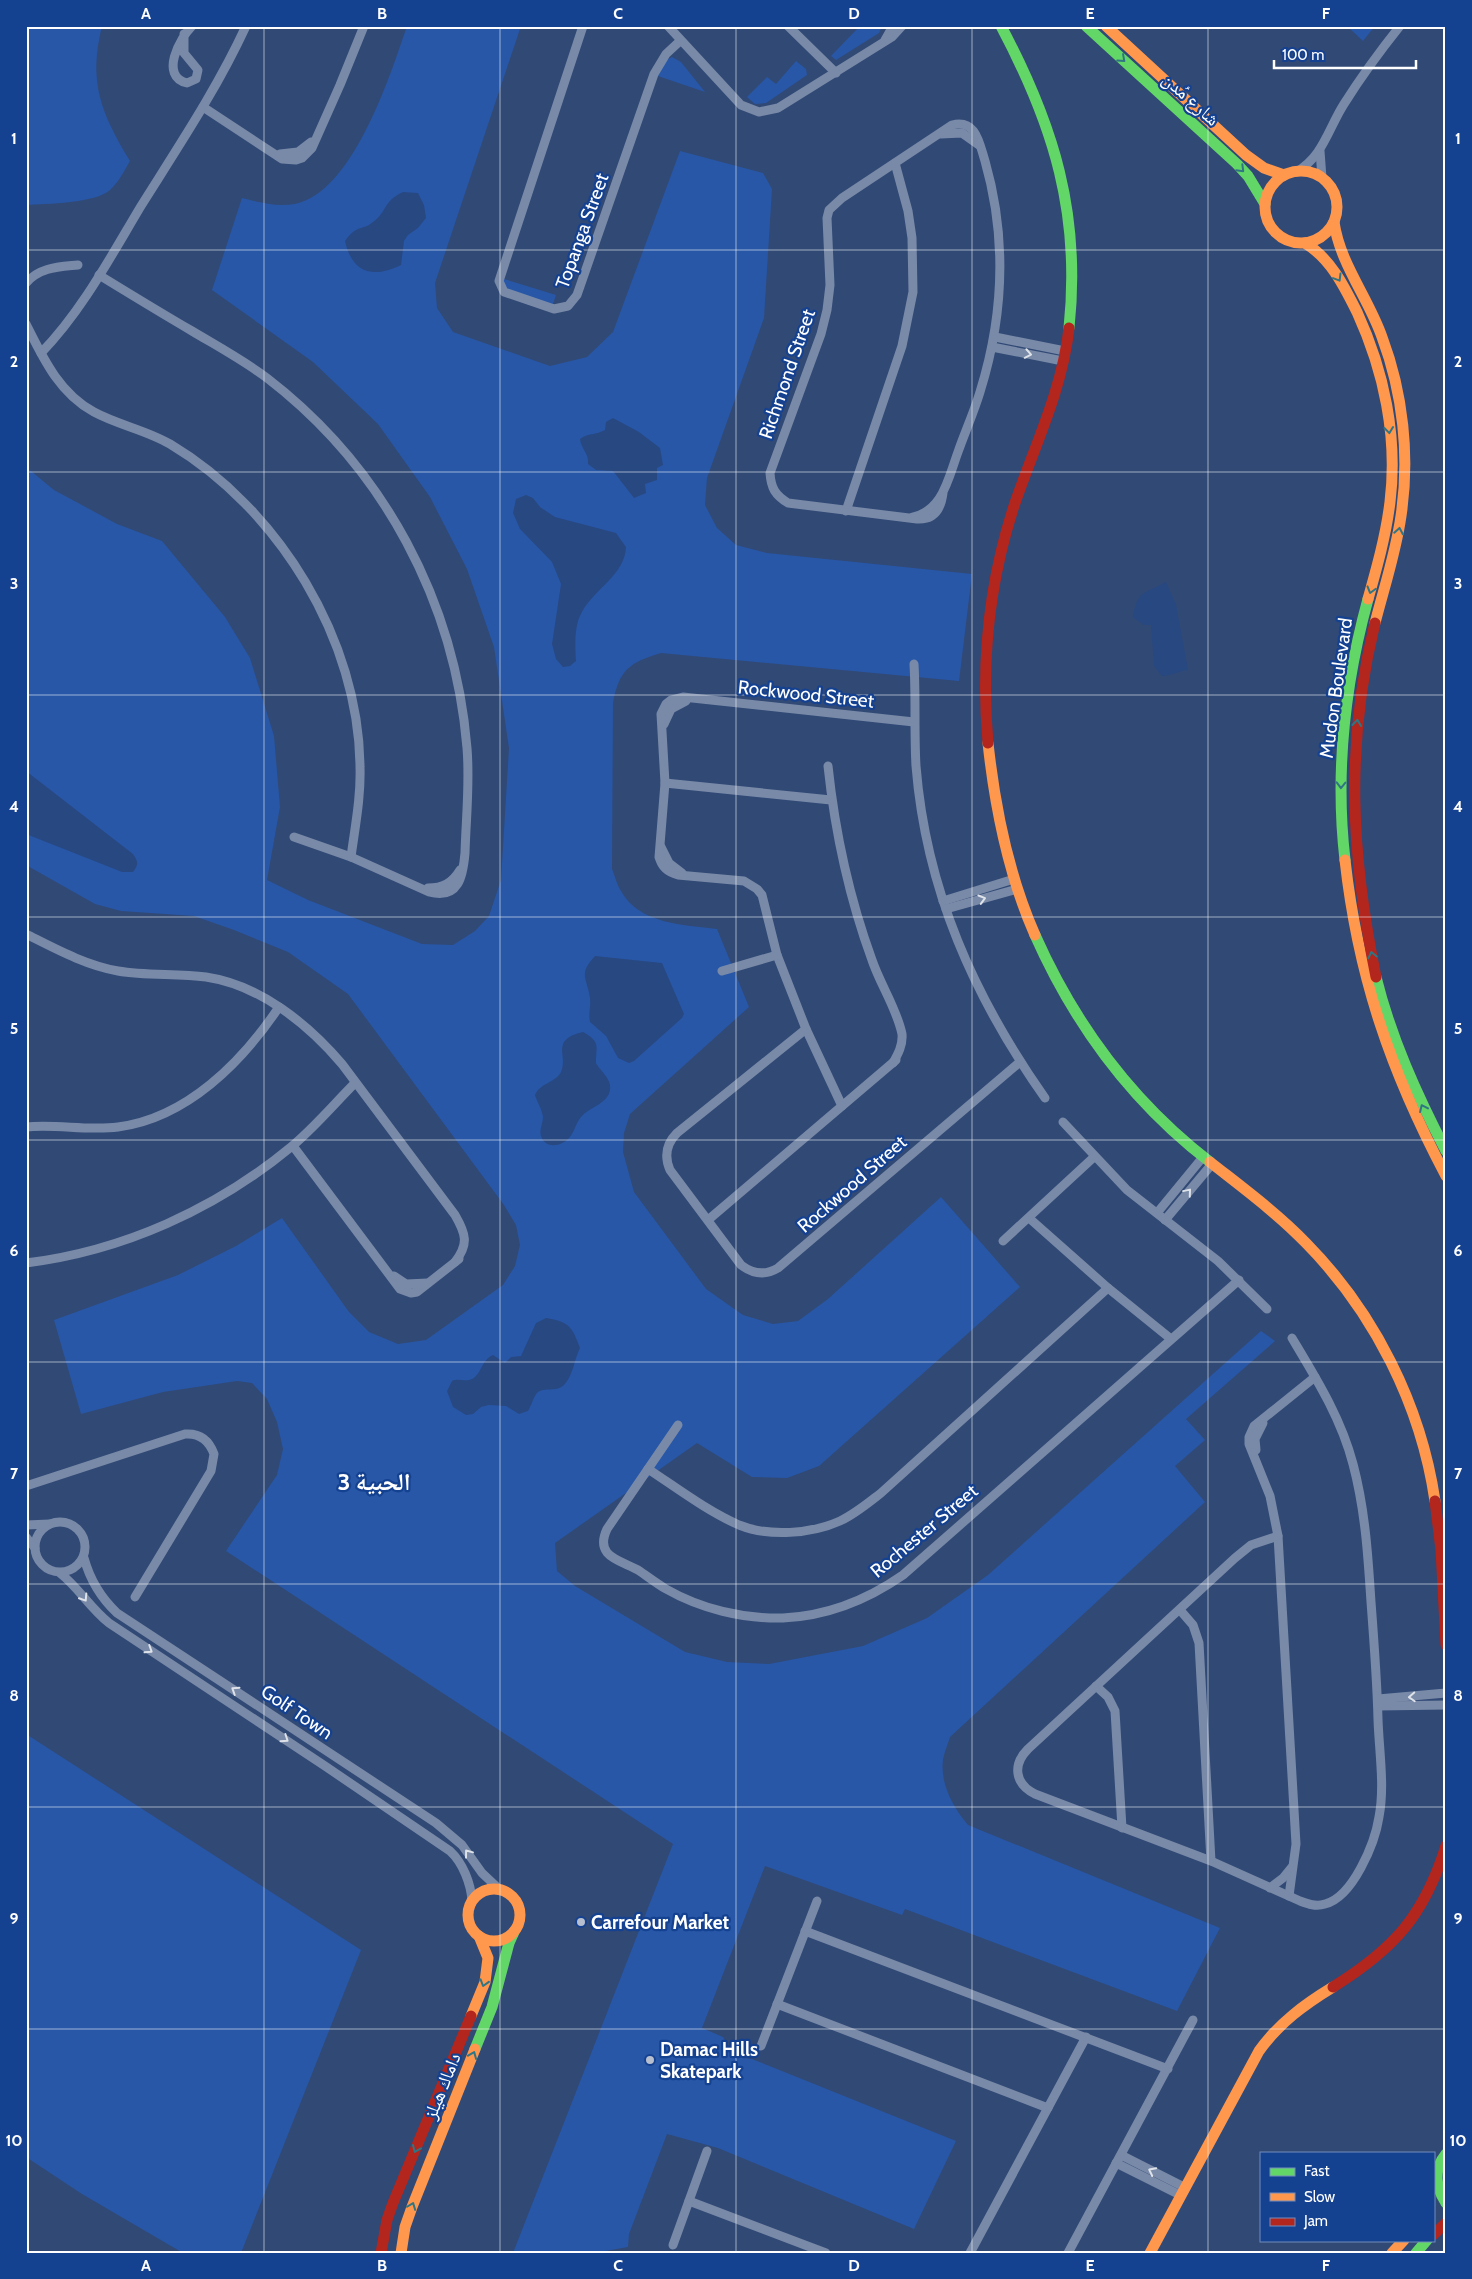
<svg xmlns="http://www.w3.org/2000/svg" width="1472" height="2279" viewBox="0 0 1472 2279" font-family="Cabin,'Noto Naskh Arabic',sans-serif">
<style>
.green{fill:#2857a7}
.water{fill:#284882}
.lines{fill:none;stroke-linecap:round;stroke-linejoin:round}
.street{stroke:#798aa8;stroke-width:9}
.fast{stroke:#63d668;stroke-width:11}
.slow{stroke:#ff974d;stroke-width:11}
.jam{stroke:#b3261e;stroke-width:11}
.oneway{stroke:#307583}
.oneway2{stroke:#dee2e9}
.grid{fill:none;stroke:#fff;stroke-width:1;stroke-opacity:0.55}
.poi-dot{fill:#b7bfcf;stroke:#154191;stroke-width:2}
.labels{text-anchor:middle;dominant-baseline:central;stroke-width:4.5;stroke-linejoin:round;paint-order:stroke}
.street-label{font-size:19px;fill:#fff;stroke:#154191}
.poi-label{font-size:19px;font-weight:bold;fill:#fff;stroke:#154191;text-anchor:start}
.district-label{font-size:24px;font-weight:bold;fill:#fff;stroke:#154191}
.neatline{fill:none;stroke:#fff;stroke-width:2}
.grid-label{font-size:16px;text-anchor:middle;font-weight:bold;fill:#fff}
</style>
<rect width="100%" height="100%" fill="#314975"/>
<g class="green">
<path d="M 26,26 L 102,26 C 88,82 101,113 130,161 C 124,171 119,182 110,190 C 96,203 46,204 26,205 Z"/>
<path d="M 407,26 L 521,26 L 435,283 L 437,308 L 453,332 L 550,366 L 587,357 L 613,332 L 680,151 L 763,173 L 772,189 L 764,318 L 707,478 L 705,505 L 717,528 L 736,545 L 767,553 L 972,574 L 959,681 L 661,653 C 630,662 619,670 613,703 L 612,869 C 615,876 617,885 621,891 C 639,924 684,925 717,929 L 749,1007 L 630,1114 L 624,1133 L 623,1152 L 634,1192 L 706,1289 L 743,1315 L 773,1324 L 798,1321 L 828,1299 L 941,1197 L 1020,1287 L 819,1466 L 787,1478 L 752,1477 L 697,1443 L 555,1543 L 557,1571 L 575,1586 L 685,1652 L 727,1662 L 769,1664 L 863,1646 L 927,1618 L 988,1575 L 1261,1331 L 1275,1341 L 1186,1419 L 1205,1440 L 1175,1466 L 1205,1502 L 950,1737 C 948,1744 944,1753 943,1760 C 940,1784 953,1807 968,1825 L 1220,1928 L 1177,2011 L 905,1909 L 902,1915 L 765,1866 L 702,2028 L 723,2037 L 735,2057 L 752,2059 L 956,2141 L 914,2229 L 718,2148 L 667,2134 L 629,2234 L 628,2247 L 594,2253 L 513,2253 L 673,1844 L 226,1551 L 277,1475 L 283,1449 L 277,1422 L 267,1399 L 252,1383 L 237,1381 L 163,1392 L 81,1414 L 54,1320 L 178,1275 L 236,1246 L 282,1218 L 349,1312 L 369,1332 L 398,1344 L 426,1340 L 503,1285 L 515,1266 L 520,1245 L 516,1225 L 504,1205 L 348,994 L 288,952 L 234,930 L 194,916 L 121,911 L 95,904 L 26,865 L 26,467 L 54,490 L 117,524 L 162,541 L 225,617 L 250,658 L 274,736 L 280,807 L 267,880 L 308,900 L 422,944 L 453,945 L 475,931 L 489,916 L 501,880 L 509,748 L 494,647 L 467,569 L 430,497 L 378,424 L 313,362 L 212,290 L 242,198 C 261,203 276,207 295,204 C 353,192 390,76 407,26 Z"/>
<polygon points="860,26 882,26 879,33 836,60 831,56"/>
<polygon points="1347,26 1375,26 1363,41"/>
<polygon points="672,57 681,62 705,92 655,75 662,62"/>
<polygon points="796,61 806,69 807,75 766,103 755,104 747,97 767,77 776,84"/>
<polygon points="504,279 556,295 552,307 501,290"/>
<polygon points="26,1734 361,1950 241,2253 183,2253 82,2194 26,2157"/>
</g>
<g class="water">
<path d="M 403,192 L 418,193 L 424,205 L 426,218 L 418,228 L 408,235 L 404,241 L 401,265 C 373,279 352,273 345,241 C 357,224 362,231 373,222 C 388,211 382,202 403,192 Z"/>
<path d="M 613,418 L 639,432 L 660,448 L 663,465 L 657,468 L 657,480 L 645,484 L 646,493 L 634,498 L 613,471 L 596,470 L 588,464 C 589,453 581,449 580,439 C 588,433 596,435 605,430 L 606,422 Z"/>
<path d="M 526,495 L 533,498 L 540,507 L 555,517 L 616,533 L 626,547 C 625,575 595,588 582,612 C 574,625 575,646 576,661 L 570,666 L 563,667 L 556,659 L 552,644 L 561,584 L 552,562 L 520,529 L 513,513 L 516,499 Z"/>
<path d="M 1166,582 L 1176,605 L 1188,670 C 1180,671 1170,676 1162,676 L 1154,666 L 1151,625 L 1144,625 L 1133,617 C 1137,589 1146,594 1166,582 Z"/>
<path d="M 26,771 L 133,854 C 138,861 139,864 133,872 L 122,872 L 26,834 Z"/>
<path d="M 595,956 L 662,963 L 684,1014 L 682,1018 L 634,1061 L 629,1063 L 618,1058 L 606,1036 L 590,1022 C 588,1014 591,1007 590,999 C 588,979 577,975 595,956 Z"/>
<path d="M 583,1032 C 601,1042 596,1046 596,1063 C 601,1072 612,1079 610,1090 C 608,1103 591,1107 583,1115 C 576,1121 575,1132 569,1138 C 561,1147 545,1149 541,1136 C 539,1130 543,1123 543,1117 C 542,1109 537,1102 535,1095 C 540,1083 555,1083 561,1072 C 569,1056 549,1040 583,1032 Z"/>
<path d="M 546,1318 C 569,1322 572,1326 580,1348 C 574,1360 573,1376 564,1385 C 556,1393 545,1386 537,1393 C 534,1396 531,1406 528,1411 L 519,1414 L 506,1406 L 489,1405 L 481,1407 L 473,1414 L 466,1415 L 453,1407 L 447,1391 L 452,1381 C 458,1378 466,1382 472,1379 C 482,1374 481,1360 493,1355 L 505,1363 L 511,1357 L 521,1356 L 536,1323 Z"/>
</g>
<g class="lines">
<g class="street">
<polyline points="583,26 499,281 504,292 554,309 568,306 577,295 654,74 666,54 680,41"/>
<polyline points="668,26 741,105 759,112 778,108 892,37 902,26"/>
<polyline points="788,26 836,73"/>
<path d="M 184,34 L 184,53 L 198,70 L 196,79 L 187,83 C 159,76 180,38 192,26"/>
<polyline points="885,40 893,26"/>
<polyline points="203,107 282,159 296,160 302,158 312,148 340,85 364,26"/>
<polyline points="941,134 962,133 979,145"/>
<polyline points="1320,151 1322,178"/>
<polyline points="280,154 298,152 311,142"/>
<path d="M 1296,172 C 1323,157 1328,129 1344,104 C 1361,77 1380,51 1400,26"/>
<path d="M 99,275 C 130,294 161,313 192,331 C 217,346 243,360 267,378 C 384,468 455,602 467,748 C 470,783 466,818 465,853 C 463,876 459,900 429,892 L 351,857 L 294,837"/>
<path d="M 26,283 C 40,267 59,267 78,265"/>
<path d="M 26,324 C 43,358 59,393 94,412 C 118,425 146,430 170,444 C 279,509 359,640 360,767 C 361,797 355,827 351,857"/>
<polyline points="995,337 1065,351"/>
<polyline points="992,347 1063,361"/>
<path d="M 41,353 C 82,311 111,256 141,206 C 178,147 217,89 246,26"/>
<polyline points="846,511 902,346 913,292 912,238 908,211 895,163"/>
<path d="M 910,518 C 943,512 948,479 958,452 C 965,432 974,412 980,392 C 1004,315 1007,238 985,161 C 979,142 976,119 952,125 L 842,198 L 829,210 L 827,218 L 830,285 L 827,310 L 821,334 L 770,473 C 771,488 775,495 788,503 L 917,519 C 934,520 941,509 943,493"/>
<path d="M 914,664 C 916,698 914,732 916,766 C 926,890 974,997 1045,1098"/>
<polyline points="664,724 671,709 686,701"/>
<path d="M 828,766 C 835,832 849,897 872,960 C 880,984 897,1009 902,1034 C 903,1045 898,1054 893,1063"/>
<polyline points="665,783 831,800"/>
<polyline points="661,847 669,863 682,873"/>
<path d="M 428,888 C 443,888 452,883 460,870"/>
<polyline points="943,901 1014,879"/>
<polyline points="946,909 1017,889"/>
<path d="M 26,934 C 56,949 85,965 118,971 C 147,976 177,973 206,977 C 260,985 308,1024 342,1064 L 455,1215 C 466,1234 469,1244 455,1262"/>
<polyline points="722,971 777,955"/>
<path d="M 806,1029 L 677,1133 C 666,1144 664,1156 670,1170 L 741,1265 C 753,1274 765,1276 778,1268 L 1020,1062"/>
<path d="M 842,1106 L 806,1029 L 777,955 L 762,895 L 757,889 L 744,881 L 678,875 C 667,872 662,867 659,857 L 665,783 L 661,714 L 666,704 L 671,700 L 683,697 L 914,722"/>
<polyline points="1063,1122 1127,1190 1218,1261 1267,1309"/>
<path d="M 26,1127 C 57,1124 88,1131 118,1127 C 187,1118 242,1062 279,1007"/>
<polyline points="293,1146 400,1289 411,1293 417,1292 459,1259"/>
<polyline points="1157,1213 1203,1157"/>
<polyline points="1029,1218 1108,1288 1171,1339"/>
<polyline points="708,1220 896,1060"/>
<polyline points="1165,1220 1212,1164"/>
<polyline points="1003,1241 1094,1157"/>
<path d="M 26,1263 C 123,1251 216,1209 291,1147 C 314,1128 334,1104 355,1083"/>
<polyline points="394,1276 406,1284 428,1283"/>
<path d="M 678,1425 L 607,1529 C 594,1557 620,1560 638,1570 C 647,1576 656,1583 666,1589 C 701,1609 743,1619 783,1618 C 827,1616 867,1600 903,1575 L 1239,1280"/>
<polyline points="1256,1450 1255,1439 1263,1423"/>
<path d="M 648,1469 C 677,1488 707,1511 739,1525 C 769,1537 811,1534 840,1521 C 855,1514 868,1503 881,1493 L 1108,1288"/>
<path d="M 26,1486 L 185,1434 C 199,1433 209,1440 214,1454 L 211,1471 L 135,1597"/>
<circle cx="60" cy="1547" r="25"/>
<polyline points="26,1525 50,1524"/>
<path d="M 1278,1536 L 1251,1545 L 1235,1558 L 1028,1749 C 1012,1765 1015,1784 1035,1794 L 1211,1861 L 1300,1901 C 1308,1904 1316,1907 1325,1904 C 1353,1897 1375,1843 1379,1817 C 1385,1786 1379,1751 1378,1719 C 1377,1680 1374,1641 1371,1602 C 1368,1555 1365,1509 1353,1464 C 1341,1418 1316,1378 1292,1338"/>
<polyline points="26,1537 35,1548"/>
<path d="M 84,1558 C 90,1580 100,1597 117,1613 L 436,1823 L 462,1845 L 482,1873 L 499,1889"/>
<path d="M 60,1573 C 79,1588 90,1608 109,1623 L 325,1766 L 450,1851 C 463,1863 471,1884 472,1901"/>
<polyline points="1180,1610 1193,1625 1199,1643 1211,1861"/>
<polyline points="1096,1686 1108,1697 1115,1711 1122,1828"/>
<polyline points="1378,1699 1446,1693"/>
<polyline points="1378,1706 1446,1705"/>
<polyline points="1270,1888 1283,1878 1292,1867"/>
<polyline points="1289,1896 1296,1844 1278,1536 1270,1496 1249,1444 1249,1437 1254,1426 1315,1377"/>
<polyline points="805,1931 1168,2069"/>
<polyline points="777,2004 1048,2108"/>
<polyline points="761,2046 817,1901"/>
<polyline points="1121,2155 1184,2187"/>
<polyline points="1116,2163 1180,2195"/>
<polyline points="689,2201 826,2253"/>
<polyline points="673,2245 707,2151"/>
<polyline points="970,2253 1086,2037"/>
<polyline points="1068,2253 1193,2020"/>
</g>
<g class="fast">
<path d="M 1001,26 C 1054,126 1081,214 1069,328"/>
<polyline points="1086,26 1237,164 1248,176 1265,204"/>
<path d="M 1345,860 C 1335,773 1345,683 1368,599"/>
<path d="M 1035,935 C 1075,1025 1132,1102 1210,1162"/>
<path d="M 1376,977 C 1391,1038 1417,1095 1446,1151"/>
<polyline points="475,2049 492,2007 509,1943 514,1932"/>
<path d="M 1446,2154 C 1433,2170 1435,2186 1446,2203"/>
<polyline points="1416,2253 1427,2240"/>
</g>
<g class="slow">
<polyline points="1106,26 1246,155 1264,168 1284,175"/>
<circle cx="1301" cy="207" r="36"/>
<path d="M 1334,222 C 1340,264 1368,297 1382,337 C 1403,393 1410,456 1401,516 C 1396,552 1384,588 1375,623"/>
<path d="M 1305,243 C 1331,259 1344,286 1357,312 C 1384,371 1398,437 1390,502 C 1386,535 1377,567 1368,599"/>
<path d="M 988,743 C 995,808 1008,874 1035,935"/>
<path d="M 1345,860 C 1358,977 1391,1072 1446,1176"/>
<path d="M 1210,1162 C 1243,1188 1277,1213 1306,1243 C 1374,1312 1421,1405 1435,1501"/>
<circle cx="494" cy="1915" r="26"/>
<polyline points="471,2016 485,1982 488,1958 479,1936"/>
<polyline points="401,2253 405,2227 412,2207 475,2049"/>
<path d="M 1150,2253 L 1259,2051 C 1279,2023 1305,2004 1333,1987"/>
<polyline points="1392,2253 1404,2240"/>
</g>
<g class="jam">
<path d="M 1375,623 C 1345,745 1351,855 1376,977"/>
<path d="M 988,743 C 981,664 989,584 1013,509 C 1033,449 1062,392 1069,328"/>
<polyline points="1435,1501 1441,1550 1446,1645"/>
<path d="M 1333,1987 C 1394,1949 1424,1916 1446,1846"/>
<polyline points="1433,2235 1446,2223"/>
<polyline points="381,2253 387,2220 393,2203 471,2016"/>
</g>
</g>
<defs><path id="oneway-chevron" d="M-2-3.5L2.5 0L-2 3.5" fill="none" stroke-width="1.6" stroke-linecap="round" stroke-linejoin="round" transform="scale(1.25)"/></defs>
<g class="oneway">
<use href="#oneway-chevron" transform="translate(1122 59) rotate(42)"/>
<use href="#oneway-chevron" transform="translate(1241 169) rotate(45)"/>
<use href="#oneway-chevron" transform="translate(1338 278) rotate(59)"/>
<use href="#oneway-chevron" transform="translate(1389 430) rotate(83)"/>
<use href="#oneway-chevron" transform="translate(1399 531) rotate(-80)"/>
<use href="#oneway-chevron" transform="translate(1371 590) rotate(106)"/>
<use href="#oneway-chevron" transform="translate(1357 723) rotate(-84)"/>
<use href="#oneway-chevron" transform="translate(1341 785) rotate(91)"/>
<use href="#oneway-chevron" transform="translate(1372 955) rotate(-102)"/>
<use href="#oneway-chevron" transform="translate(1423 1108) rotate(-115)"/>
<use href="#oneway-chevron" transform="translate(484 1983) rotate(107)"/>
<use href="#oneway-chevron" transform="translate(473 2055) rotate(-68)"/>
<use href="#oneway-chevron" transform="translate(416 2149) rotate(113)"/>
<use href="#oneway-chevron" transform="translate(412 2206) rotate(-69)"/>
</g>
<g class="oneway2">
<use href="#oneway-chevron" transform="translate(1028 354) rotate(11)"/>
<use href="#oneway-chevron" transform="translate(982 899) rotate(-16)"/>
<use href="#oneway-chevron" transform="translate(1188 1192) rotate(-50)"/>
<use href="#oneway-chevron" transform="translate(84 1598) rotate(57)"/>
<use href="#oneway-chevron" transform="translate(149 1650) rotate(33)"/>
<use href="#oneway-chevron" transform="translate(235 1690) rotate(-147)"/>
<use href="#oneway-chevron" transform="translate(1412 1697) rotate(177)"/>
<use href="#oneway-chevron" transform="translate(285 1739) rotate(34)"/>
<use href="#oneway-chevron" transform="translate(468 1853) rotate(-127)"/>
<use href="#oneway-chevron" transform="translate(1152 2171) rotate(-153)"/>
</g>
<path class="grid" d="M 264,26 L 264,2253M 500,26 L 500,2253M 736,26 L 736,2253M 972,26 L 972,2253M 1208,26 L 1208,2253M 26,250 L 1446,250M 26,472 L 1446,472M 26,695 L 1446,695M 26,917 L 1446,917M 26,1140 L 1446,1140M 26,1362 L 1446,1362M 26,1584 L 1446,1584M 26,1807 L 1446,1807M 26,2029 L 1446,2029"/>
<g class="poi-dot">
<circle cx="581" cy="1922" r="5"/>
<circle cx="650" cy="2060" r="5"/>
</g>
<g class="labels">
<g class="street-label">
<text transform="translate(1191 99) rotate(42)">شارع مُدن</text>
<text transform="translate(582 231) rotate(-70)">Topanga Street</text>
<text transform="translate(787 374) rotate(-71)">Richmond Street</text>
<text transform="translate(1336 688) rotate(-82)">Mudon Boulevard</text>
<text transform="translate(806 694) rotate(6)">Rockwood Street</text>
<text transform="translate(852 1184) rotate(-41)">Rockwood Street</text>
<text transform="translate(924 1531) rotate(-40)">Rochester Street</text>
<text transform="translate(297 1712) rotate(34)">Golf Town</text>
<text transform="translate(442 2086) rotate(-68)">داماك هيلز</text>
</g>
<g class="poi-label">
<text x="591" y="1922">Carrefour Market</text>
<text x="660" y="2049">Damac Hills<tspan x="660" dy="22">Skatepark</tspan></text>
</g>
<g class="district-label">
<text x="374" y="1481">الحبية 3</text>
</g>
</g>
<rect width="1472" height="2279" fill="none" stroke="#154191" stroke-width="55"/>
<rect x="1260" y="2152" width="175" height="90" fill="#154191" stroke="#738dbd"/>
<rect x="1270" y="2168" width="25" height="8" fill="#63d668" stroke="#738dbd"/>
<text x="1304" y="2176" font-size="15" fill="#ffffff">Fast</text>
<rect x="1270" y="2193" width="25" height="8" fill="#ff974d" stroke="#738dbd"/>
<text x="1304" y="2202" font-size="15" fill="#ffffff">Slow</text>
<rect x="1270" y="2218" width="25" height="8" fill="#b3261e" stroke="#738dbd"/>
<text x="1304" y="2226" font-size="15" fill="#ffffff">Jam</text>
<path d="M1274 60v8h142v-8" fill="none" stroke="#ffffff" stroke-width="2.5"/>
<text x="1282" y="60" font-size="15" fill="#ffffff" stroke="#154191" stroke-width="4" paint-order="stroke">100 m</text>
<rect x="28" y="28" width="1416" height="2224" class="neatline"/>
<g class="grid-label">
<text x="146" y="19">A</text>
<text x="382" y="19">B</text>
<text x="618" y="19">C</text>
<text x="854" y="19">D</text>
<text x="1090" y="19">E</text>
<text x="1326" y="19">F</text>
<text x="14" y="144">1</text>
<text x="1458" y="144">1</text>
<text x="14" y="367">2</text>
<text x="1458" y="367">2</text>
<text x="14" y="589">3</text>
<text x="1458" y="589">3</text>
<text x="14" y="812">4</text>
<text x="1458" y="812">4</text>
<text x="14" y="1034">5</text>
<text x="1458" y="1034">5</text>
<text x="14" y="1256">6</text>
<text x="1458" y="1256">6</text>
<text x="14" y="1479">7</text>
<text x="1458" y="1479">7</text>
<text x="14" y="1701">8</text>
<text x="1458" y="1701">8</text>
<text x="14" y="1924">9</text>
<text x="1458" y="1924">9</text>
<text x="14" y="2146">10</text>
<text x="1458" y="2146">10</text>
<text x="146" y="2271">A</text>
<text x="382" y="2271">B</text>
<text x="618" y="2271">C</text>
<text x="854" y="2271">D</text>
<text x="1090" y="2271">E</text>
<text x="1326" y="2271">F</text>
</g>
</svg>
